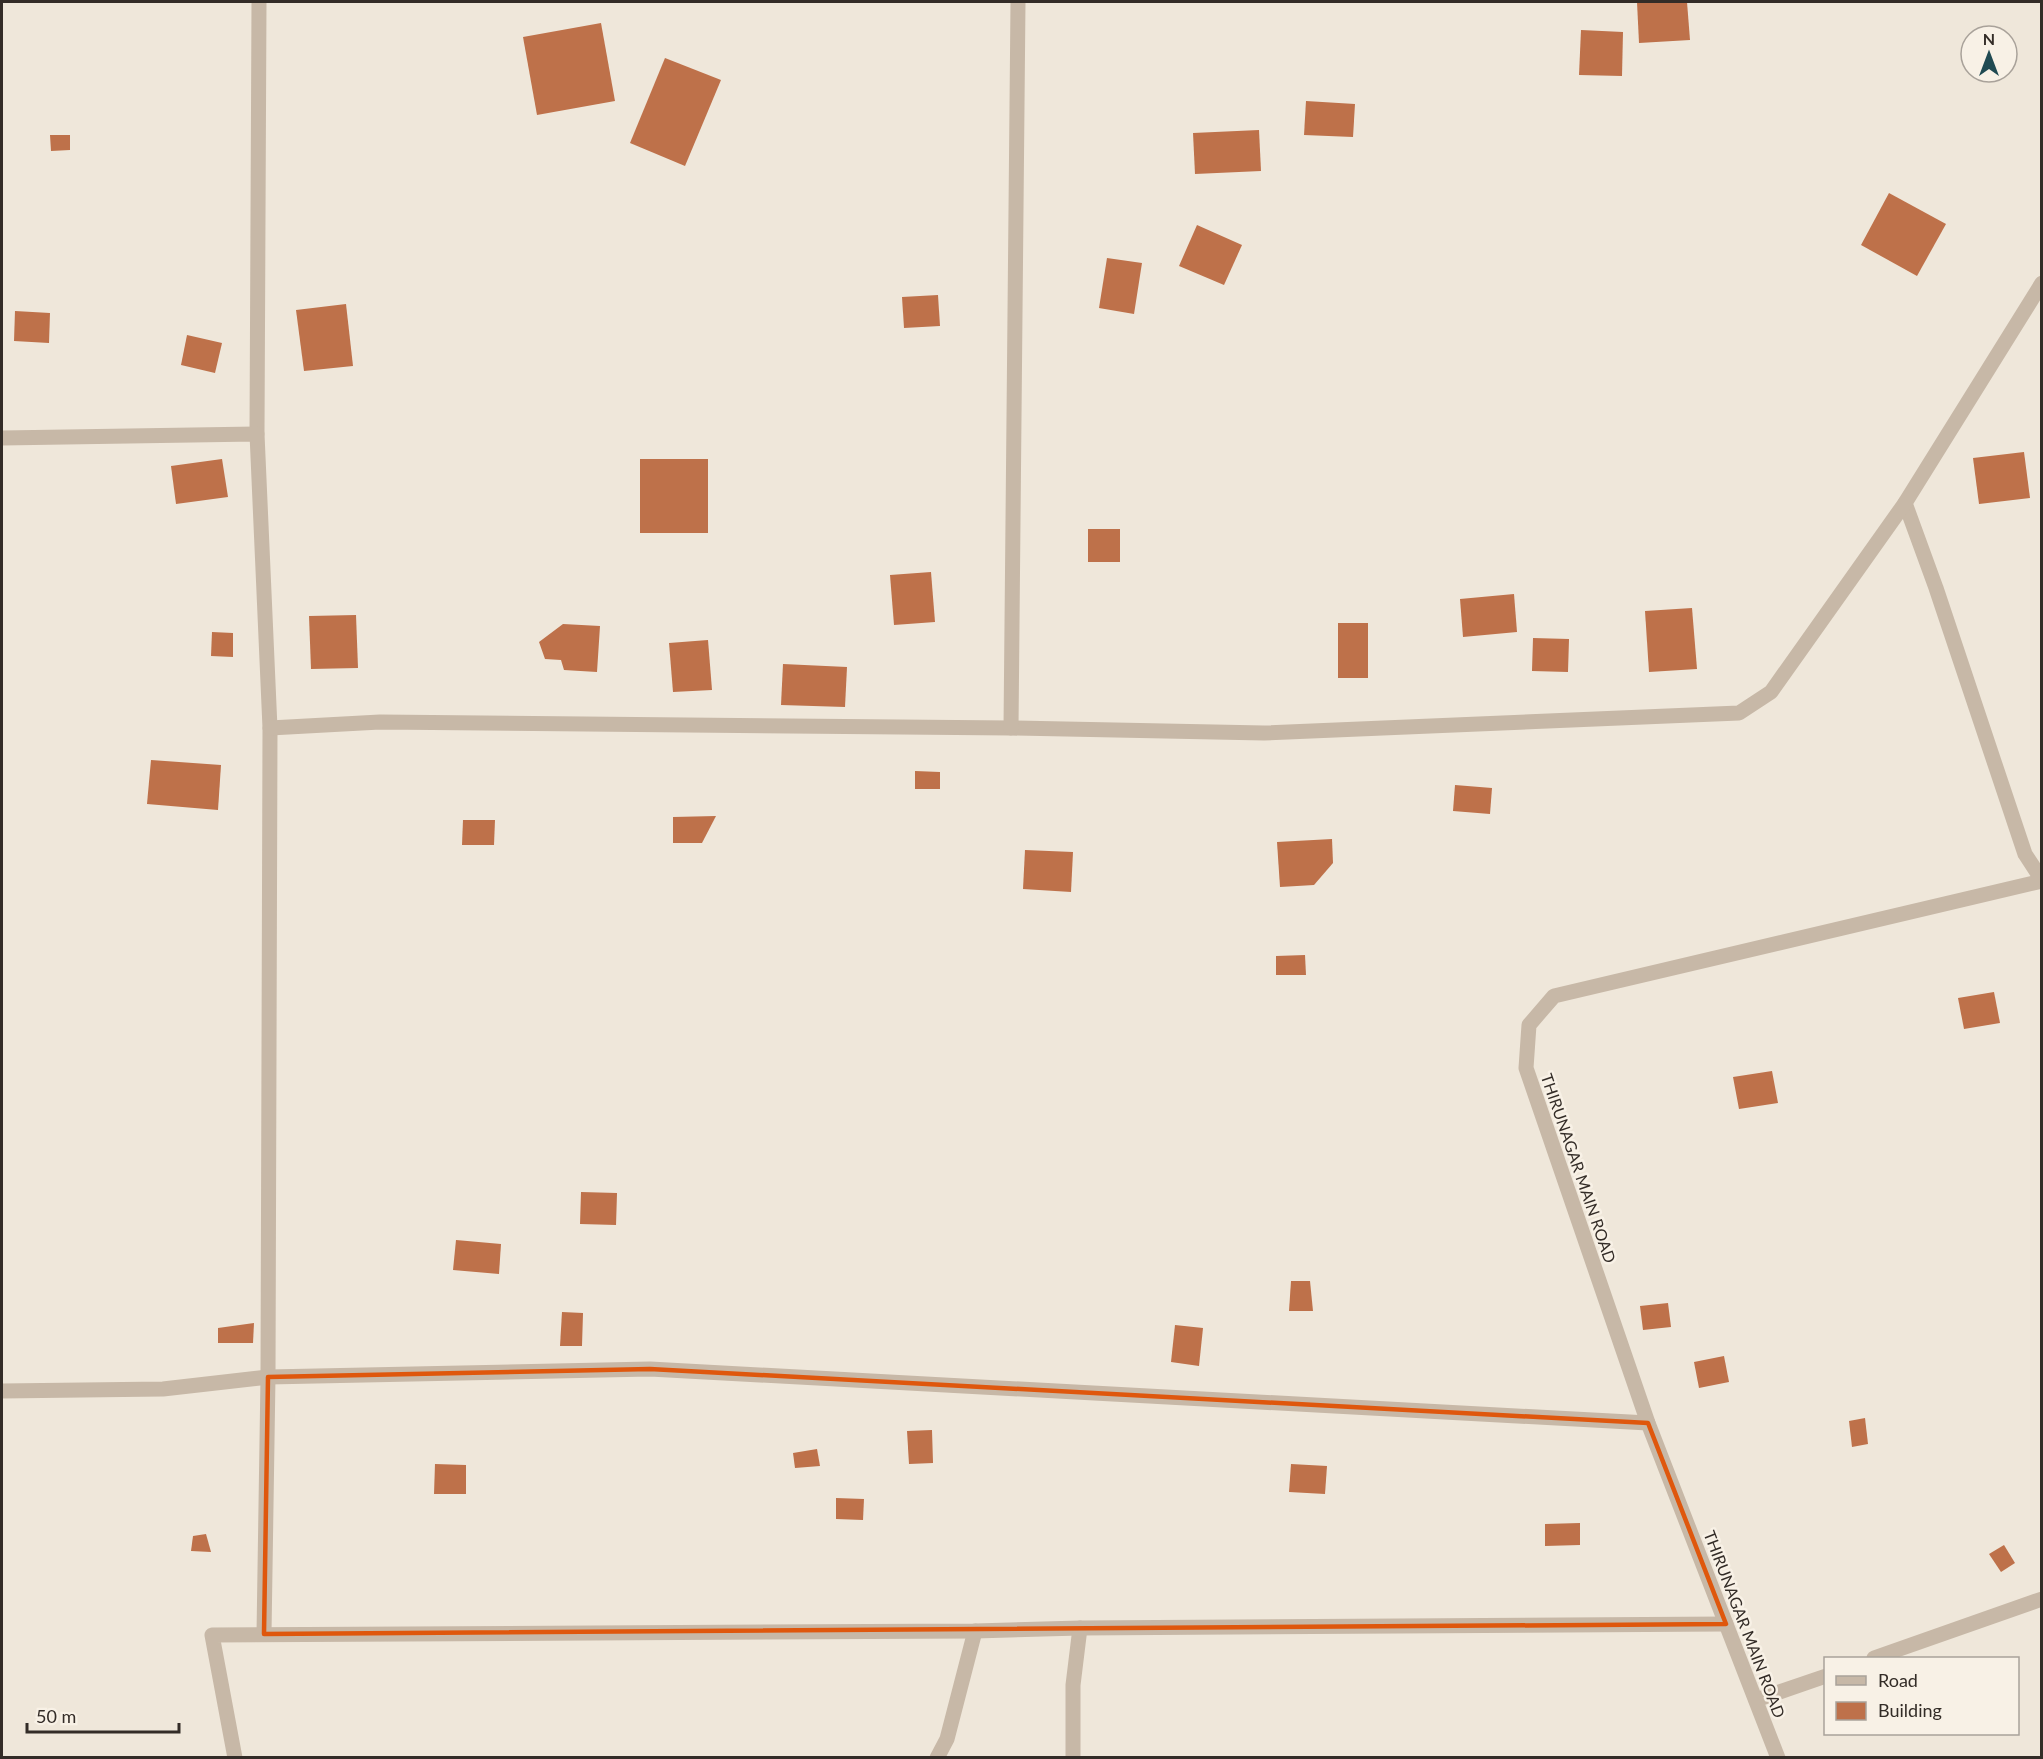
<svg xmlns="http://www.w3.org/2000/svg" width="2043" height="1759" viewBox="0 0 2043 1759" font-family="Lato,sans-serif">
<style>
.building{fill:#be714a}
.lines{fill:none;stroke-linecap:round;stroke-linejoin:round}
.minor{stroke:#c7b8a7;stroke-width:15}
.marked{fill:none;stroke:#df570d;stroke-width:4.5;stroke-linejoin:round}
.labels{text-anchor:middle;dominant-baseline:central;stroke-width:5;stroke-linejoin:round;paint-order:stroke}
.street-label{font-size:16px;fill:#332c27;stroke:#f8f1e6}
</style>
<rect width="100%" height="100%" fill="#efe7da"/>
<g class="building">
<polygon points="1637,2 1687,2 1690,40 1639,43"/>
<polygon points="601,23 615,101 537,115 523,37"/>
<polygon points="1581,30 1623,32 1622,76 1579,75"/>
<polygon points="665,58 721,80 685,166 630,143"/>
<polygon points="1306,101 1355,104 1353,137 1304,135"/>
<polygon points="1259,130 1261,171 1195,174 1193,133"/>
<polygon points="50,135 70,135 70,150 51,151"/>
<polygon points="1889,193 1946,224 1917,276 1861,245"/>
<polygon points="1197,225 1242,245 1224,285 1179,266"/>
<polygon points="1107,258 1142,263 1134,314 1099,308"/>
<polygon points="938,295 940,326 904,328 902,297"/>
<polygon points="346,304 353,366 304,371 296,310"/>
<polygon points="15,311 50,313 49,343 14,341"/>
<polygon points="187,335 222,343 215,373 181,365"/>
<polygon points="2024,452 2030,498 1979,504 1973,458"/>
<polygon points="222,459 228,497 176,504 171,466"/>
<rect x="640" y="459" width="68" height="74"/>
<rect x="1088" y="529" width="32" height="33"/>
<polygon points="931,572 935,622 894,625 890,575"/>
<polygon points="1514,594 1517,632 1463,637 1460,599"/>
<polygon points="1692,608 1697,669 1649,672 1645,611"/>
<polygon points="356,615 358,668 311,669 309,616"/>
<rect x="1338" y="623" width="30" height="55"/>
<polygon points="563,624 600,626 597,672 564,670 561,660 545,659 539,642"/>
<polygon points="212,632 233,633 233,657 211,656"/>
<polygon points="1533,638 1569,639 1568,672 1532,671"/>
<polygon points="708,640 712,690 673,692 669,643"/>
<polygon points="783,664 847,667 845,707 781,705"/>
<polygon points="151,760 221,765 218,810 147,804"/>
<polygon points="915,771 940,772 940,789 915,789"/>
<polygon points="1455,785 1492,788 1490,814 1453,811"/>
<polygon points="716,816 702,843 673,843 673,817"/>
<polygon points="463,820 495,820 494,845 462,845"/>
<polygon points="1332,839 1333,863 1314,885 1280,887 1277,842"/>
<polygon points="1025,850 1073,852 1071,892 1023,889"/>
<polygon points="1305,955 1306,975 1276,975 1276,956"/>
<polygon points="1994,992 2000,1023 1964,1029 1958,998"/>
<polygon points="1772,1071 1778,1103 1739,1109 1733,1077"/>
<polygon points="581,1192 617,1193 616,1225 580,1224"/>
<polygon points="456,1240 501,1244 499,1274 453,1270"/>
<polygon points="1291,1281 1310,1281 1313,1311 1289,1311"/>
<polygon points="1668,1303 1671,1327 1643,1330 1640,1306"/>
<polygon points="562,1312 583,1313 582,1346 560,1346"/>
<polygon points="254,1323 253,1343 218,1343 218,1328"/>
<polygon points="1175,1325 1203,1328 1199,1366 1171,1362"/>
<polygon points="1724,1356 1729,1382 1699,1388 1694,1362"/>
<polygon points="1865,1418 1868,1444 1852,1447 1849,1421"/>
<polygon points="932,1430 933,1463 909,1464 907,1431"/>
<polygon points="817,1449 820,1466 795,1468 793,1453"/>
<polygon points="435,1464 466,1465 466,1494 434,1494"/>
<polygon points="1291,1464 1327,1466 1325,1494 1289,1492"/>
<polygon points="836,1498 864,1499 863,1520 836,1519"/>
<polygon points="1580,1523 1580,1545 1545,1546 1545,1524"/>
<polygon points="206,1534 211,1552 191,1551 193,1536"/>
<polygon points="2004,1545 2015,1563 2001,1572 1989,1554"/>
</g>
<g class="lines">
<g class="minor">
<polyline points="257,434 259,2"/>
<polyline points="2,438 257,434 270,728 268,1377 264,1634"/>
<polyline points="1905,503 1936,588 2025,854 2042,880"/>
<polyline points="270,728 380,722 1011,728 1264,733 1739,713 1771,692 1905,503 2042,283"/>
<polyline points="1011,728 1018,2"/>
<polyline points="2,1391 163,1389 268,1377 650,1369 1648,1423"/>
<polyline points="1874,1658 2042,1599"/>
<polyline points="1756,1700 1826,1676"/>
<polyline points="235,1758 212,1635 975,1631 1080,1628 1726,1624"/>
<polyline points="937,1758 947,1739 975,1631"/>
<polyline points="1073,1758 1073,1685 1080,1628"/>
<polyline points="1778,1758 1648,1423 1526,1068 1529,1025 1554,996 2042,881"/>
</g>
</g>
<path class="marked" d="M 650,1369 L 1648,1423 L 1726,1624 L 264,1634 L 268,1377 Z"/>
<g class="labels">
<g class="street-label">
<text transform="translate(1579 1168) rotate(71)">THIRUNAGAR MAIN ROAD</text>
<text transform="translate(1745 1624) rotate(69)">THIRUNAGAR MAIN ROAD</text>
</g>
</g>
<rect width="2043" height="1759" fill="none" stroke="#332c27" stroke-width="6"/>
<rect x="1824" y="1657" width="195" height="78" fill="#f8f1e6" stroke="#a9a29a" stroke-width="1.5"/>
<rect x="1836" y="1676" width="30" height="9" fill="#c7b8a7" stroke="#a9a29a" stroke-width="1.5"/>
<text x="1878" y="1687" font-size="18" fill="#332c27">Road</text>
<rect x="1836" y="1702" width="30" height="18" fill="#be714a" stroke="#a9a29a" stroke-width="1.5"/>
<text x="1878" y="1717" font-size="18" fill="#332c27">Building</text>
<g transform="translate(1989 54)"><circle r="28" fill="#f8f1e6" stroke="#a9a29a" stroke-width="1.5"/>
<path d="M0-4.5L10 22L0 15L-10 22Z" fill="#204a52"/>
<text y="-9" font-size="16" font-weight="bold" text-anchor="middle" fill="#332c27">N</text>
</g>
<path d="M27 1723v9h152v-9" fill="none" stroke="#332c27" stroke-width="3"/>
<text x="36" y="1723" font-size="18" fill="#332c27" stroke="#f8f1e6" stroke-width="4.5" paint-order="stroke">50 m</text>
</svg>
